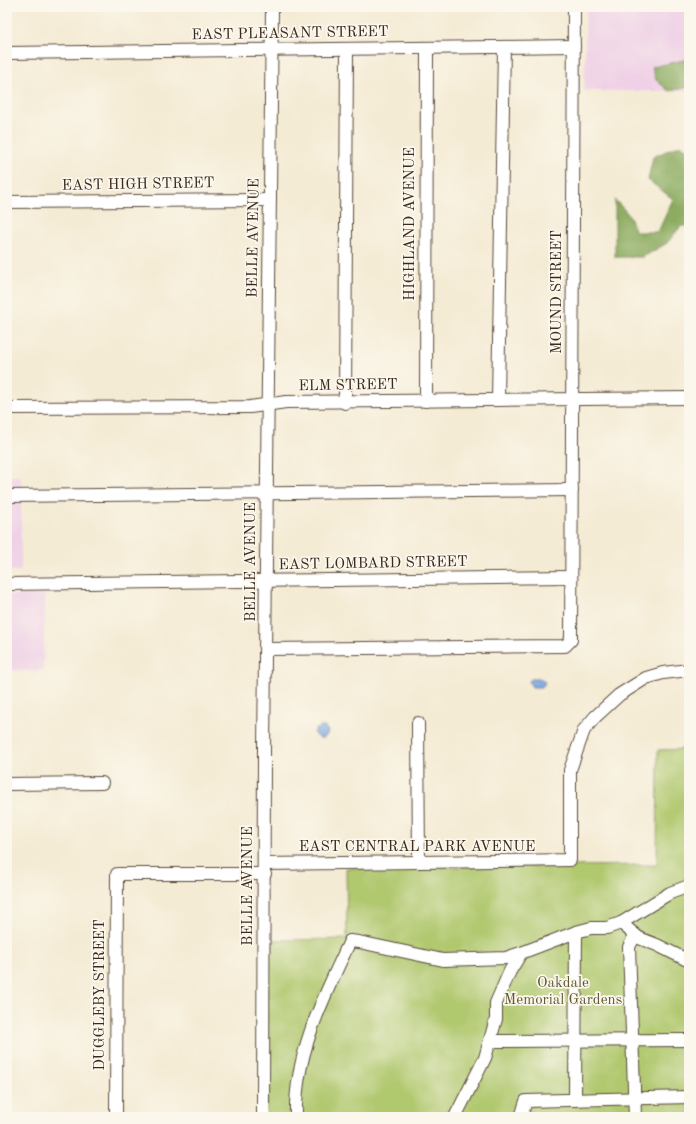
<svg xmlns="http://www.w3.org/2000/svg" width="696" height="1124" viewBox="0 0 696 1124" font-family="'Old Standard TT',serif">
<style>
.built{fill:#efd0e6}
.green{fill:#b0c86e;stroke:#767946}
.forest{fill:#8cac61;stroke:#646b40}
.water{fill:#77a5e0;stroke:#59687f}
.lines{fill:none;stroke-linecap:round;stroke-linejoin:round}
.minor-casing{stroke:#574739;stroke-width:14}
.minor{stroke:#fff;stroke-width:12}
.labels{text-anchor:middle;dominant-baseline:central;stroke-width:3.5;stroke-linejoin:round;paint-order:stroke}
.street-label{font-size:15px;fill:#3b2a1e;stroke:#fbf7ec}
.park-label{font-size:15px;fill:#5e5936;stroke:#fbf7ec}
</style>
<rect width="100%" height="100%" fill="#fbf7ec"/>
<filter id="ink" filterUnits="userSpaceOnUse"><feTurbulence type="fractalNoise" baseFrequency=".025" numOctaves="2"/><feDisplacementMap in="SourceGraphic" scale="8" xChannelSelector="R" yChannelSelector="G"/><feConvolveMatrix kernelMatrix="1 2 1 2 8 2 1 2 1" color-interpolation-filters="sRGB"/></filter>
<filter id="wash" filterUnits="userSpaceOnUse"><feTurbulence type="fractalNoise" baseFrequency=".012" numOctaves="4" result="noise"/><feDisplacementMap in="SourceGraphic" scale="16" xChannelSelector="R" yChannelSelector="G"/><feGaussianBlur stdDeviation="0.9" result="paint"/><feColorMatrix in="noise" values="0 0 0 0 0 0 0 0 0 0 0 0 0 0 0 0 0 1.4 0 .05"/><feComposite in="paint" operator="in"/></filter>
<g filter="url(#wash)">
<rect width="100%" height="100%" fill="#f4ebd4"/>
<g class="built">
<polygon points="586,7 689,7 689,91 584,91"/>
<rect x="7" y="476" width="14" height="95"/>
<polygon points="7,595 45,595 43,671 7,670"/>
</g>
<polygon class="green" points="689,749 689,1117 266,1117 267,940 347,939 346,868 657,865 658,750"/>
<g class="forest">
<polygon points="689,59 689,87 669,91 656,80 652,67"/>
<polygon points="680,145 689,151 689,226 681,226 667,243 643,257 615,257 615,200 629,215 636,232 658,232 673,199 648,180 653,157"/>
</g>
<g class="water">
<polygon points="531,679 542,679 545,683 542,687 532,687 529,682"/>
<polygon points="320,727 325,727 328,731 327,735 324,738 319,738 314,734 315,730"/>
</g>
</g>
<g filter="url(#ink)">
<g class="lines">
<g class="minor-casing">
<g id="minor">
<polyline points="7,53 574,46"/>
<polyline points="7,202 270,200"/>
<polyline points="498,400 504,47"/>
<polyline points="426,401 427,48"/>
<polyline points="345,403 347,50"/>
<polyline points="7,408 250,407 286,402 689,398"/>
<polyline points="7,496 572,490"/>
<polyline points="7,584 571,577"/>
<polyline points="266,649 565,646 571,640 574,7"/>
<polyline points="418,723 419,862"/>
<polyline points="7,784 102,783"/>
<polyline points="265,864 570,860 570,770 584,730 595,717 619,695 646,678 663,673 689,670"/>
<polyline points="621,923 670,893 689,886"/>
<polyline points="491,1041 689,1040"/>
<polyline points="575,1100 576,932"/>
<polyline points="116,1117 117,874 265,874"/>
<polyline points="263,1117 264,749 272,7"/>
<path d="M 296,1117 C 294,1054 324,997 350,941 L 359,942 L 443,960 L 506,958 L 521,953"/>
<polyline points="455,1117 485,1058 496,1019 496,1003 510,971 521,953 576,932 591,928 607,928 621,923 639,938 657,945 689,961"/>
<polyline points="521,1117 526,1101 689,1097"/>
<polyline points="635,1117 629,947 635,935"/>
</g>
</g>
<use href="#minor" class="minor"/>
</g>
</g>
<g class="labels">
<g class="street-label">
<text transform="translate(290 34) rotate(-1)">EAST PLEASANT STREET</text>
<text transform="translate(138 185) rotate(-1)">EAST HIGH STREET</text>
<text transform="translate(410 224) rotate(-90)">HIGHLAND AVENUE</text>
<text transform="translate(254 238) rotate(-89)">BELLE AVENUE</text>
<text transform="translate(557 292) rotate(-90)">MOUND STREET</text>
<text transform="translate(348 386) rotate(-1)">ELM STREET</text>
<text transform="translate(251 562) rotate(-90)">BELLE AVENUE</text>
<text transform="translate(373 564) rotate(-1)">EAST LOMBARD STREET</text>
<text x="417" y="847">EAST CENTRAL PARK AVENUE</text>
<text transform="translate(248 886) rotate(-90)">BELLE AVENUE</text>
<text transform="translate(100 995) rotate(-90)">DUGGLEBY STREET</text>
</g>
<g class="park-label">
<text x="563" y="983">Oakdale<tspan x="563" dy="17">Memorial Gardens</tspan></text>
</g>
</g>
<rect width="696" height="1124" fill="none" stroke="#fbf7ec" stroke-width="24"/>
</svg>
